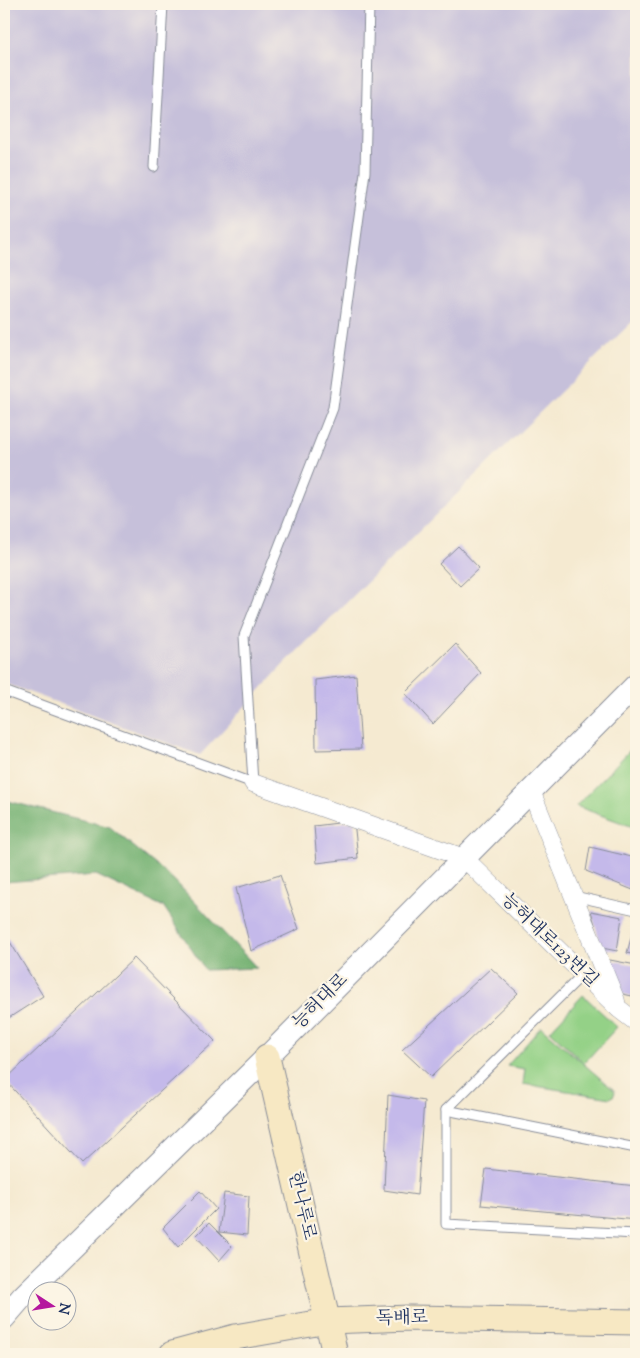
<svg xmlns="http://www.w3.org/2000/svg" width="640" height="1358" viewBox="0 0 640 1358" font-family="'Sorts Mill Goudy','Noto Serif KR',serif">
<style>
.industrial{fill:#c6c0da}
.green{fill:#94d187;stroke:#588072}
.forest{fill:#77b374;stroke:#497169}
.building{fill:#c4b9ea}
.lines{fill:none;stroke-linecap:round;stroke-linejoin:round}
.service-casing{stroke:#888c98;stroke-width:11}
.minor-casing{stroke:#888c98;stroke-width:19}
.tertiary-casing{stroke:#888c98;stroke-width:24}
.secondary-casing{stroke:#888c98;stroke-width:27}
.service{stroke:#fff;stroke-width:9}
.minor{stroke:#fff;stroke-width:18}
.tertiary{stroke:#fff;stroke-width:22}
.secondary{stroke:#f7e8c3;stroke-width:25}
.labels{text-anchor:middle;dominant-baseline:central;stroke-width:4.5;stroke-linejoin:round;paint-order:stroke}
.street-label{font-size:18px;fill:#1b2f5e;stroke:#fcf5e5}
</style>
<rect width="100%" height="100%" fill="#fcf5e5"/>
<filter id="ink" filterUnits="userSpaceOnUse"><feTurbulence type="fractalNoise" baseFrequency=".02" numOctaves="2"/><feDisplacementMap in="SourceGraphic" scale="10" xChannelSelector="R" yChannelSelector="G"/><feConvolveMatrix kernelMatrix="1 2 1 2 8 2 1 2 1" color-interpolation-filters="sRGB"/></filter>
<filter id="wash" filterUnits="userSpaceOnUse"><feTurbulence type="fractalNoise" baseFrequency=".0096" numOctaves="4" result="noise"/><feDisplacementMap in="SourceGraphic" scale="20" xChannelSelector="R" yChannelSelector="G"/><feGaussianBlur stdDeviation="1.12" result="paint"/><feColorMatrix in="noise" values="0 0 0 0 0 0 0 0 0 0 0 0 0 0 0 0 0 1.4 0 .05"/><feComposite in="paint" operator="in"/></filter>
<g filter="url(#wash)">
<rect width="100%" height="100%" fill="#f5ead1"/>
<polygon class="industrial" points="4,4 636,4 636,318 285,663 200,755 4,683"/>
<g class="green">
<polygon points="636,744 636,828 576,806"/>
<polygon points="583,995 617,1027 584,1063 550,1031"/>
<polygon points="541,1027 615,1091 614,1095 611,1098 523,1084 525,1069 507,1066"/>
</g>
<polygon class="forest" points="4,800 110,827 174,880 257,968 205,970 164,907 96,875 4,882"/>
<g id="blocks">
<g class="building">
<polygon points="458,546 479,568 460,586 439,564"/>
<polygon points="455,644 481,673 433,724 405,693"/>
<polygon points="356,675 361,749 316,750 315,680"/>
<polygon points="354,821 358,858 317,863 314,826"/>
<polygon points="590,847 636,858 633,890 586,871"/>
<polygon points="280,875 299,929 251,951 236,888"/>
<polygon points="591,911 622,917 617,951 602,948"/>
<polygon points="636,919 636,955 627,953"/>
<polygon points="4,932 43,996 4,1021"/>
<polygon points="134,958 215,1041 82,1164 5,1080"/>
<polygon points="610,960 636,965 632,996 623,994 607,971"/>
<polygon points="491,968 518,993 431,1077 402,1050"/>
<polygon points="388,1095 424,1101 417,1195 384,1190"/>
<polygon points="486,1169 636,1186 636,1220 481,1205"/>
<polygon points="200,1191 216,1209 178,1247 163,1228"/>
<polygon points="224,1193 249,1196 247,1235 219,1232"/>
<polygon points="209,1223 232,1246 219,1261 196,1236"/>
</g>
</g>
</g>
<g filter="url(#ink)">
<use href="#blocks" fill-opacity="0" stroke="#888c98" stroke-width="1"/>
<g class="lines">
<g class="service-casing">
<g id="service">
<polyline points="154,167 163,4"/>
<polyline points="4,691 253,783 244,636 333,408 365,172 369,4"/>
<polyline points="574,896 636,910"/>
<polyline points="583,974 446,1110 636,1148"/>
<polyline points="446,1110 446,1224 636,1234"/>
</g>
</g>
<g class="minor-casing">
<g id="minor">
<polyline points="253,783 464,858 619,1009 636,1022"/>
<polyline points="531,791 616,1001"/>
</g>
</g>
<g class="tertiary-casing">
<polyline id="tertiary" points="4,1318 23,1296 267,1057 636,685"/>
</g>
<g class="secondary-casing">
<g id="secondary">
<polyline points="267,1057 335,1354"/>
<polyline points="172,1354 235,1337 328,1321 410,1318 636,1322"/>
</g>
</g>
<use href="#service" class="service"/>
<use href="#minor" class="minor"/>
<use href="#tertiary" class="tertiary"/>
<use href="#secondary" class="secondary"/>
</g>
</g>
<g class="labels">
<g class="street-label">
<text transform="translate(549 941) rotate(44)">능허대로123번길</text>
<text transform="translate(321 1002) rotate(-45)">능허대로</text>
<text transform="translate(301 1206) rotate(77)">한나루로</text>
<text transform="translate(402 1319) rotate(-1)">독배로</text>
</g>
</g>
<rect width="640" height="1358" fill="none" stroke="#fcf5e5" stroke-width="20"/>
<g transform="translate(52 1306) rotate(102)"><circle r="24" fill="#fcf5e5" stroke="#a2a6af"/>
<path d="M0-4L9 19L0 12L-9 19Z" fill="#b5179e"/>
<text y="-8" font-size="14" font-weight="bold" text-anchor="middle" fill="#1b2f5e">N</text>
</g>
</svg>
